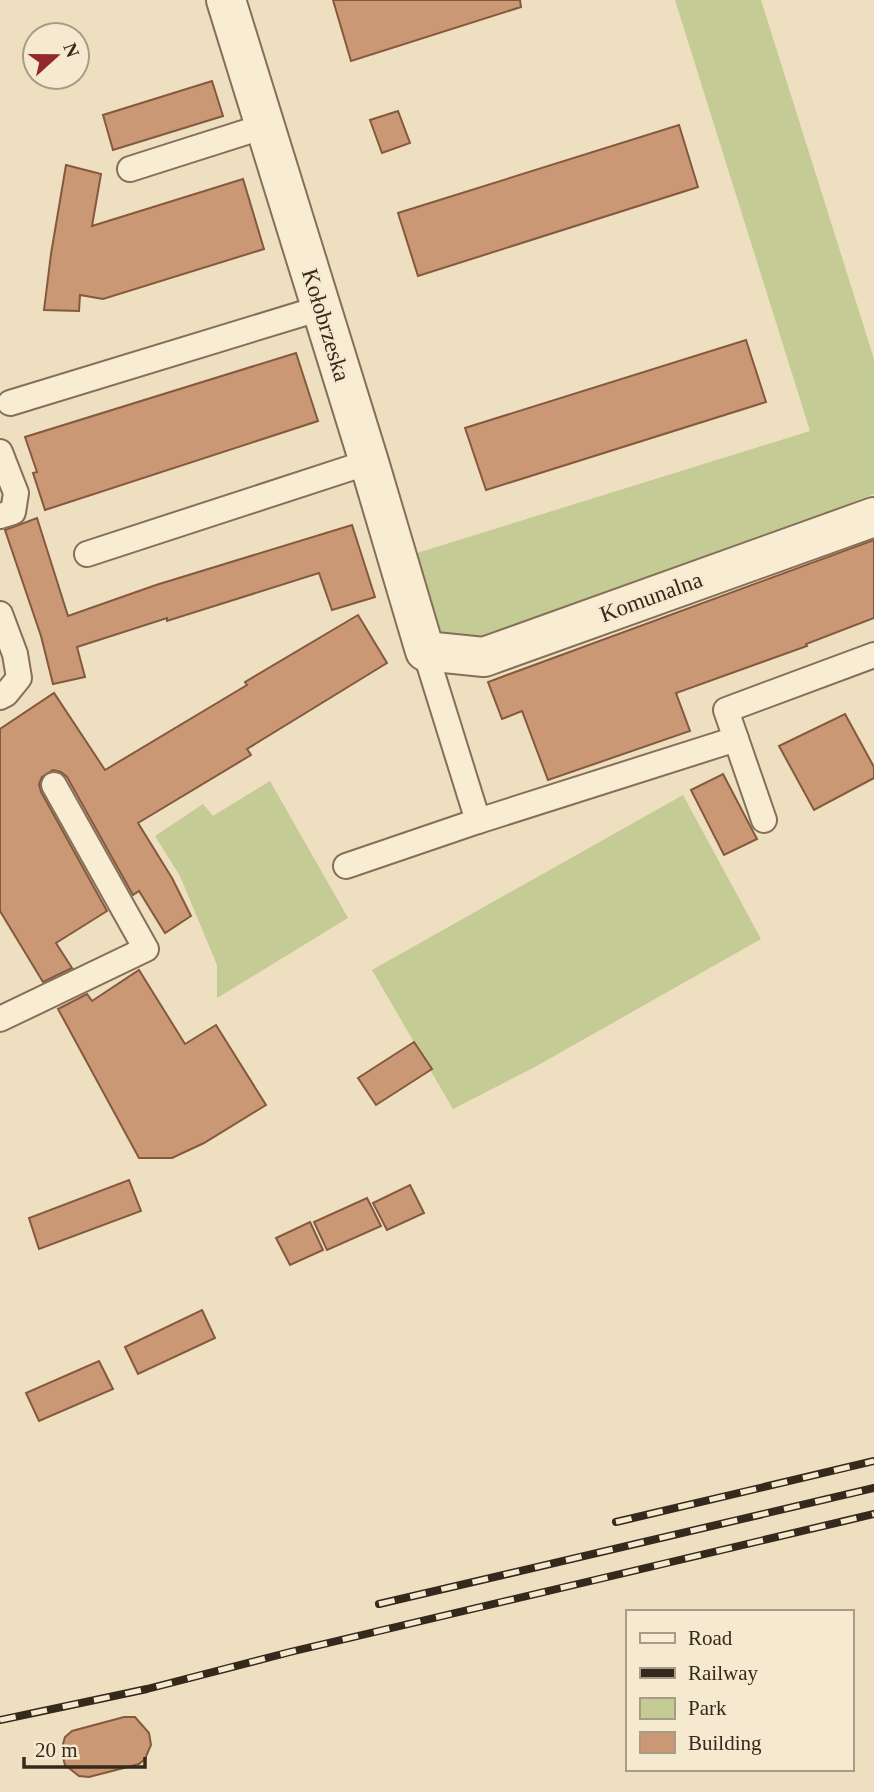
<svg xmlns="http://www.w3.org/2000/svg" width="874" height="1792" viewBox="0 0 874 1792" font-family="Georgia,serif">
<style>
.green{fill:#c5cb94}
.building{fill:#cb9876;stroke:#84593e;stroke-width:2}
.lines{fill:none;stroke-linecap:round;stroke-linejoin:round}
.lane-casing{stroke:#866f58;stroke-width:28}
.street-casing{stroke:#866f58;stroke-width:42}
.lane{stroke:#f8ecd2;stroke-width:24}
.street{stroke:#f8ecd2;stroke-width:38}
.rail-casing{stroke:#35281c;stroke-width:8}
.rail{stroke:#f5e9cf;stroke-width:5;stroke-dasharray:16;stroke-linecap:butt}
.labels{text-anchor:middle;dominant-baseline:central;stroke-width:5;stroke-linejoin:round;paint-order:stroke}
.street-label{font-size:23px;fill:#35281c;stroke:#f5e9cf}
</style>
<rect width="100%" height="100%" fill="#eddfbf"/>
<g class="green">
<polygon points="675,0 761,0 874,359 874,494 483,646 442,636 417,553 810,431"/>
<polygon points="270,781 348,918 217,998 217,965 180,876 155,836 203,804 213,816"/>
<polygon points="683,795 761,939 533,1068 453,1109 372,970"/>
</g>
<g class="building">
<polygon points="333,0 520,0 521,7 351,61"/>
<polygon points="212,81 223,116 113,150 103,115"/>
<polygon points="398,111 410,143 382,153 370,120"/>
<polygon points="679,125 698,187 418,276 398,213"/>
<polygon points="66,165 101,174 92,226 243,179 264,249 103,299 80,295 79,311 44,310 51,254"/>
<polygon points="746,340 766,402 486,490 465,428"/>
<polygon points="296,353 318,421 45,510 33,473 37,472 25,437"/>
<polygon points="37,518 68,616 156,585 352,525 375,597 332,610 319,573 167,621 167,618 77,647 85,677 53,684 41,636 5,530"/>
<polygon points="874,540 874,618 806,644 807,646 676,693 690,731 548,780 522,711 502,719 488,682"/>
<polygon points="358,615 387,663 247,749 251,755 138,823 172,878 191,916 165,933 139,891 133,895 67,777 61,772 53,770 42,777 39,784 41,792 107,911 56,943 72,968 43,982 0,911 0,729 54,693 105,770 247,685 245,682"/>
<polygon points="845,714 874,767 874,778 814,810 779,746"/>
<polygon points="723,774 757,839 724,855 691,790"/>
<polygon points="139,970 185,1044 216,1025 266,1105 204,1143 172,1158 139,1158 58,1009 87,994 92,1001"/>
<polygon points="414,1042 432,1069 376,1105 358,1078"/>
<polygon points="129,1180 141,1211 39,1249 29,1218"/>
<polygon points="410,1185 424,1213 387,1230 373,1203"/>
<polygon points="367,1198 381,1226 327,1250 314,1222"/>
<polygon points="310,1222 323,1250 290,1265 276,1238"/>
<polygon points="202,1310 215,1338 138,1374 125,1347"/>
<polygon points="99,1361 113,1389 39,1421 26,1393"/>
<polygon points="124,1717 135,1717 149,1733 151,1745 145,1759 139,1764 89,1777 79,1776 65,1765 62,1754 63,1744 65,1737 72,1731"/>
</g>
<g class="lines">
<g class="lane-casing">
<g id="lane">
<polyline points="130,169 265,126"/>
<polyline points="10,403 321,308"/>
<polyline points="0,452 16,493 13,512 0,516"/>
<polyline points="87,554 369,462"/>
<polyline points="0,614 15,654 19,678 6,694 0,697"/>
<polyline points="425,651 478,821 736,739 726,710 874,655"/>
<polyline points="736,739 764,820"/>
<polyline points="346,866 478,821"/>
<polyline points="0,1019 146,949 54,785"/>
</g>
</g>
<g class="street-casing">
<polyline id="street" points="226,0 369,462 425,651 484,657 874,517"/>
</g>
<use href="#lane" class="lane"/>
<use href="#street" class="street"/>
<g class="rail-casing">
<g id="rail">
<polyline points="616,1522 874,1461"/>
<polyline points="379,1604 874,1488"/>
<polyline points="0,1720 147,1689 290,1652 874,1514"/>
</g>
</g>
<use href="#rail" class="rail"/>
</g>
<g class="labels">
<g class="street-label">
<text transform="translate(326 325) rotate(73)">Kołobrzeska</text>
<text transform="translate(651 597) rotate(-20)">Komunalna</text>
</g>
</g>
<rect x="626" y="1610" width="228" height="161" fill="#f5e9cf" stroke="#a89c87" stroke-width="2"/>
<rect x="640" y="1633" width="35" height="10" fill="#f8ecd2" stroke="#a89c87" stroke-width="2"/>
<text x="688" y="1645" font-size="21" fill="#35281c">Road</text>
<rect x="640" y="1668" width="35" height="10" fill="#35281c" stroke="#a89c87" stroke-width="2"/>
<text x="688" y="1680" font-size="21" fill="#35281c">Railway</text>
<rect x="640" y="1698" width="35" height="21" fill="#c5cb94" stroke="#a89c87" stroke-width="2"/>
<text x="688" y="1715" font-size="21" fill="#35281c">Park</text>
<rect x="640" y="1732" width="35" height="21" fill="#cb9876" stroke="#a89c87" stroke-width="2"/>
<text x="688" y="1750" font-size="21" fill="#35281c">Building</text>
<g transform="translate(56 56) rotate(69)"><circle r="33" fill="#f5e9cf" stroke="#a89c87" stroke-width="2"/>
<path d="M0-5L12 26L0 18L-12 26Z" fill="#94292b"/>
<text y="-10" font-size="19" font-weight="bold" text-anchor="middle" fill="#35281c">N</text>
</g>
<path d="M24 1757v10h121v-10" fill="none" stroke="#35281c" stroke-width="3.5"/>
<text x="35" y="1757" font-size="21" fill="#35281c" stroke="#f5e9cf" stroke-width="5" paint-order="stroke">20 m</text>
</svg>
